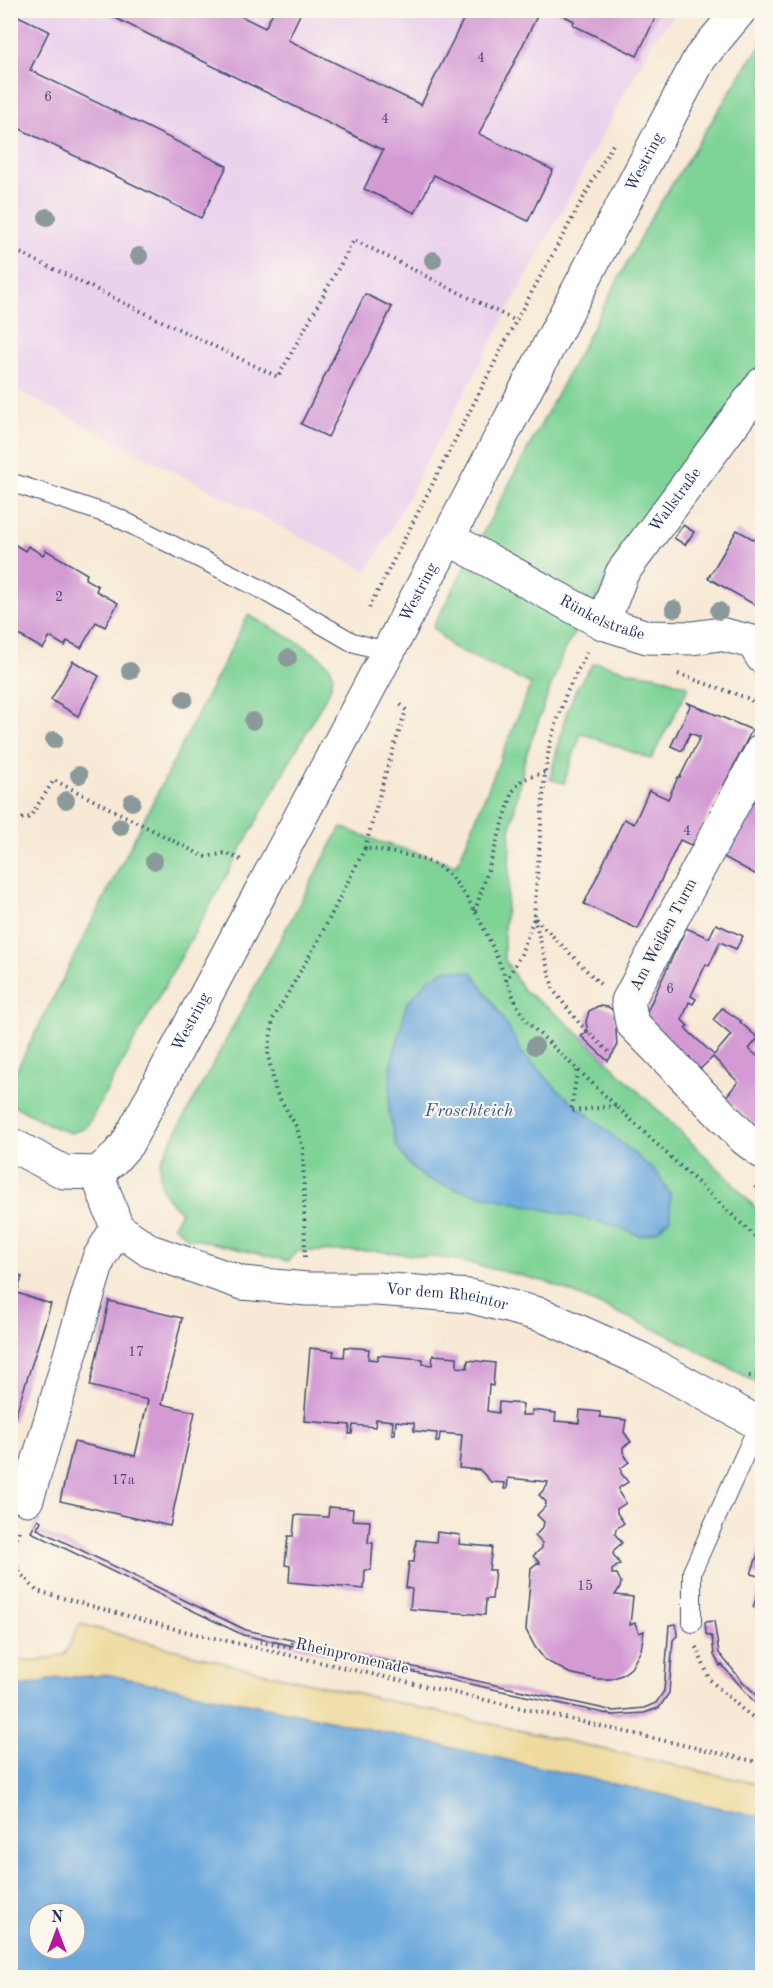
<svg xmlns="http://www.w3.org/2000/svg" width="773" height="1988" viewBox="0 0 773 1988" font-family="'Old Standard TT',serif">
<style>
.built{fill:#ead1ec}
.green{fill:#7ed396;stroke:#4c817a;stroke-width:1.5}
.sand{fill:#eeda9e;stroke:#84847e;stroke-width:1.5}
.water{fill:#6ba8dd;stroke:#436c9e;stroke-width:1.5;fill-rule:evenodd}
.building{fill:#d39ad4}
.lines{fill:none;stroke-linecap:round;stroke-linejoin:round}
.service-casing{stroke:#3c4b70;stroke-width:20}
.minor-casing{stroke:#3c4b70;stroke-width:35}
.path{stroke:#3c4b70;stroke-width:4;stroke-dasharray:1.5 4.5;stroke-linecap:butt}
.service{stroke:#fff;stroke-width:18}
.minor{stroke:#fff;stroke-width:33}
.tree{fill:#8c999b}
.labels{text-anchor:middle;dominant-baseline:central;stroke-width:4.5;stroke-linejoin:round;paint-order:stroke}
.number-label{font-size:14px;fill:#494a7c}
.street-label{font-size:16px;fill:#1b2f5e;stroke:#fbf7ec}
.water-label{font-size:18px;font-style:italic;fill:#37598a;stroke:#fbf7ec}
</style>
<rect width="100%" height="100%" fill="#fbf7ec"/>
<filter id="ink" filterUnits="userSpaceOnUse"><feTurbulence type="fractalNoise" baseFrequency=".0167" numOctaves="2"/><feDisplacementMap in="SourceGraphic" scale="12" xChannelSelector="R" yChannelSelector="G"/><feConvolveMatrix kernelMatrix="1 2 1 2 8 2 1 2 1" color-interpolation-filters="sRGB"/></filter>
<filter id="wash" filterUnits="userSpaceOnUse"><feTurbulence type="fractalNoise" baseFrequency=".008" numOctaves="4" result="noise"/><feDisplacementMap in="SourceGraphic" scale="24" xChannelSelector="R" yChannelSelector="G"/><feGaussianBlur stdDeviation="1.35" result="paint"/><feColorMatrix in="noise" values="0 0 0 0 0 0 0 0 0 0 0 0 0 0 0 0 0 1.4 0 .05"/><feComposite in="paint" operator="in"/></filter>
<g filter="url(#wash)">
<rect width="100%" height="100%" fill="#f7e9d5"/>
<polygon class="built" points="10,11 678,11 653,41 368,572 11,387"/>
<g class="green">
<path d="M 762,44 L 762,368 L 610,577 L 564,650 L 525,758 L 510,831 L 509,882 L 504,929 L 504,958 L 523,990 L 559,1016 L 581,1036 L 727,1177 L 762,1215 L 762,1383 L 761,1385 L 669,1335 L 547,1282 L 451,1259 L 375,1251 L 298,1251 L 288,1261 L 187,1237 L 173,1225 L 181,1212 C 161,1194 159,1188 160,1162 L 341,827 L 380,842 L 457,865 L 531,684 L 452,647 L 433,627 L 651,218 L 745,68 Z"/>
<path d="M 248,615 C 267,626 320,651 331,669 C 335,676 331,684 329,691 L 86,1128 L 71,1133 L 56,1128 L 11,1104 L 11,1081 Z"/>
<polygon points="599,663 631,672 659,676 689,687 651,759 581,733 564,783 550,779 566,714 577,687 593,664"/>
</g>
<polygon class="sand" points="80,1624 239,1667 762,1785 762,1817 319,1718 110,1675 58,1678 11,1689 10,1659 39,1661 65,1654"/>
<g class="water">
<polygon points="447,969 473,973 504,1020 523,1054 557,1089 657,1173 670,1194 670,1219 657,1231 641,1236 609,1224 459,1190 426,1179 409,1165 396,1145 389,1112 391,1065 407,1003 429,979"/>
<path d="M 110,1675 L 319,1718 L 762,1817 L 762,1977 L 11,1977 L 11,1689 L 58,1678 ZM 39,1913 L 75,1913 L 75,1949 L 39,1949 Z"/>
</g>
<g id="blocks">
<g class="building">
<polygon points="99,10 229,10 265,28 274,10 302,10 288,40 421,105 468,10 540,10 479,134 553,170 528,221 434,175 415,213 364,189 383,150"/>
<polygon points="553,10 659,10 637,56 573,25 574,21"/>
<polygon points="10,12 49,31 30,70 227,166 201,218 10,124"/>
<polygon points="365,294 392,307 328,437 301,424"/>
<polygon points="683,525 694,532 685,545 674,538"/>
<polygon points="737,530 762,544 762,609 708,578"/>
<polygon points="14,544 25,551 28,546 43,555 46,550 87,574 85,579 98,586 96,591 118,603 105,627 96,622 81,648 67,641 65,646 50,637 43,649 10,630 10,549"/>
<polygon points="73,661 99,676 78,716 51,700"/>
<polygon points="686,702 752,730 693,846 680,840 638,929 584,904 624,819 634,824 649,790 668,799 678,777 680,777 700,737 690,733 682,751 671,746 690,706"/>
<polygon points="762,777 762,878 722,856"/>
<polygon points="716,924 743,936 736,949 720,942 709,966 706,964 691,996 696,999 693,1004 689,1002 682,1020 688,1026 685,1028 714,1055 731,1035 713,1020 722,1008 741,1021 740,1022 758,1038 749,1049 762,1060 762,1074 760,1077 762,1080 762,1132 725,1098 738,1082 713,1057 698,1071 644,1018 686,928 709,938"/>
<polygon points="598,1006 608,1007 615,1012 617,1047 608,1061 581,1036 588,1032 586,1022 589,1011"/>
<polygon points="10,1273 22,1277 17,1293 51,1304 13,1423 10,1422"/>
<polygon points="109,1301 182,1318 162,1404 195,1412 170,1526 60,1501 74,1442 135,1456 148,1400 90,1386"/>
<polygon points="345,1347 369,1349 368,1359 378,1360 378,1355 423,1359 423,1364 432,1365 433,1355 457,1357 457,1367 467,1368 468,1360 495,1363 493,1386 489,1385 487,1411 498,1413 499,1402 523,1404 522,1415 532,1415 532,1410 556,1413 555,1421 579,1423 580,1410 600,1412 600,1417 626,1420 624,1432 631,1442 623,1447 623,1452 629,1462 621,1468 621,1473 628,1482 619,1488 619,1493 626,1503 617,1509 617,1513 624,1523 616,1529 615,1534 622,1543 614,1550 613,1554 620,1564 612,1570 612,1574 617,1574 621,1582 620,1588 615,1595 633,1597 630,1625 635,1623 639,1633 644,1631 641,1650 631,1668 622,1675 611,1679 596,1679 569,1673 545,1660 535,1647 526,1630 531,1568 536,1564 540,1563 533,1556 542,1548 542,1543 535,1536 543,1527 544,1522 537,1515 545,1507 546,1502 539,1495 547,1486 548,1482 508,1478 507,1489 504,1489 505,1483 491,1482 480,1470 459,1468 462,1435 440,1433 439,1442 436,1442 437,1433 414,1431 414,1423 396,1421 395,1434 392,1434 393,1421 376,1419 375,1427 353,1425 352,1434 349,1434 350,1425 304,1421 310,1348 334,1351 333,1356 344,1357"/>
<polygon points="329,1507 353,1509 352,1520 370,1521 368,1543 373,1543 371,1570 365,1570 364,1589 289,1582 290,1566 285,1565 288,1536 293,1536 295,1515 328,1517"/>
<polygon points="38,1519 41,1521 37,1529 246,1630 614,1711 644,1708 656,1703 664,1691 669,1625 676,1624 677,1636 673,1640 669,1693 659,1708 644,1713 613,1715 243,1635 31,1532"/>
<polygon points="437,1532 460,1535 459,1544 492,1547 489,1570 495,1570 492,1599 486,1599 485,1615 410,1609 412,1589 406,1588 409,1562 414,1562 416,1540 436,1542"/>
<polygon points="762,1542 762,1577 751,1574"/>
<polygon points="762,1582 762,1611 753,1607"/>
<polygon points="714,1621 719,1653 743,1682 762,1700 762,1706 757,1702 756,1704 722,1665 720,1666 714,1655 712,1637 706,1634 705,1622"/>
</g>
</g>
</g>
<g filter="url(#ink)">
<use href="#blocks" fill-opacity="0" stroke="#3c4b70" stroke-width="1.5"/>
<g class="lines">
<g class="service-casing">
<g id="service">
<polyline points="10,482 116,517 257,587 352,642 388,652"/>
<polyline points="692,1623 692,1572 759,1423"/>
</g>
</g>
<g class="minor-casing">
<g id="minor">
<path id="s1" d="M 448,538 L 603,623 L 647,637 L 692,638 L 720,634 L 753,642 L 762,657"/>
<path id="s2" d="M 603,623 L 622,573 L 762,384"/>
<polyline points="762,750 628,1001 632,1023 745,1139 762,1152"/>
<polyline points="10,1144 64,1172 97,1173"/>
<path id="s3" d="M 97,1173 L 113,1160 L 127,1144 L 388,652 L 700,58 L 740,10"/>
<path id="s4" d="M 97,1173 L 117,1228 L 150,1251 L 242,1283 L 307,1289 L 377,1289 L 469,1296 L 542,1315 L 641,1359 L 762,1425"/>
<polyline points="27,1499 99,1258 117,1228"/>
</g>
</g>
<g class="path">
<polyline points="10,248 278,377 354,240 516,321"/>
<polyline points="369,608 516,321 613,144"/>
<polyline points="587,652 566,694 550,743 545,772 534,917 600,984"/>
<polyline points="678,674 750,699 762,714"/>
<polyline points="10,821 30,817 54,780 205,857 226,853 241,860"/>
<polyline points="365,848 386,772 406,710 400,704"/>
<polyline points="475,911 513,791 522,780 545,772"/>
<polyline points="534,918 554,991 579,1023 609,1052"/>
<polyline points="506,981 521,954 534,918"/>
<polyline points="577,1071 571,1111 616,1106"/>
<polyline points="755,1186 762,1194"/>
<path d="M 305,1257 L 303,1148 L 296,1126 L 276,1092 L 268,1055 L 273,1019 L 318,941 L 365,848 C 387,852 411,854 432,863 C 472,881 500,968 518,1007 L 527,1022 L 762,1243"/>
<polyline points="749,1376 762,1376"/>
<polyline points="19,1531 13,1555 20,1573 37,1591 179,1630 762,1763"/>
<polyline points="260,1642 291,1648 293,1638"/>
<polyline points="696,1647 710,1680 743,1710 762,1724"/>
</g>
<use href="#service" class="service"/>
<use href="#minor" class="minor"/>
</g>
<g class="tree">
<circle cx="47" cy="217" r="9"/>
<circle cx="139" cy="256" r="9"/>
<circle cx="433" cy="260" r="9"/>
<circle cx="674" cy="609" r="9"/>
<circle cx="719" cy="611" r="9"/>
<circle cx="288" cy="658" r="9"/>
<circle cx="130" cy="671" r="9"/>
<circle cx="184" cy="699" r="9"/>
<circle cx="253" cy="721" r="9"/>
<circle cx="54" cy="740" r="9"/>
<circle cx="79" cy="775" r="9"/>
<circle cx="66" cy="800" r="9"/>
<circle cx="132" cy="802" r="9"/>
<circle cx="120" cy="827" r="9"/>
<circle cx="154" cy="861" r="9"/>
<circle cx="535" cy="1046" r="9"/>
</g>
</g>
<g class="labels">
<g class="number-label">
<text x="481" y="58">4</text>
<text x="48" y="97">6</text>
<text x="385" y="119">4</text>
<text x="59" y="597">2</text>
<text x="687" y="831">4</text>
<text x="670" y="989">6</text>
<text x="136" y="1352">17</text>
<text x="123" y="1480">17a</text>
<text x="585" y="1586">15</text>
</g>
<g class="street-label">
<text stroke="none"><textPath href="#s3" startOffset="1152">Westring</textPath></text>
<text stroke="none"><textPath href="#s2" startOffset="144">Wallstraße</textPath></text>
<text stroke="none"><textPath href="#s3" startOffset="666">Westring</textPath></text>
<text stroke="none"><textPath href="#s1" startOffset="174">Rünkelstraße</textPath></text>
<text transform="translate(664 935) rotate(-62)">Am Weißen Turm</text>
<text stroke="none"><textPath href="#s3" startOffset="180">Westring</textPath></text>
<text stroke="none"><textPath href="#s4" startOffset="402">Vor dem Rheintor</textPath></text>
<text transform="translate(352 1657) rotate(13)">Rheinpromenade</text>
</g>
<g class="water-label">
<text x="469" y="1111">Froschteich</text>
</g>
</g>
<rect width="773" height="1988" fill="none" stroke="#fbf7ec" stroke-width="36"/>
<g transform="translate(57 1931)"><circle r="28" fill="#fbf7ec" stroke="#a1a7b3" stroke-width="1.5"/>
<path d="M0-4.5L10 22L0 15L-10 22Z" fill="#b5179e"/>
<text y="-9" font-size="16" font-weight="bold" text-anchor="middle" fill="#1b2f5e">N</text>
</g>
</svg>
